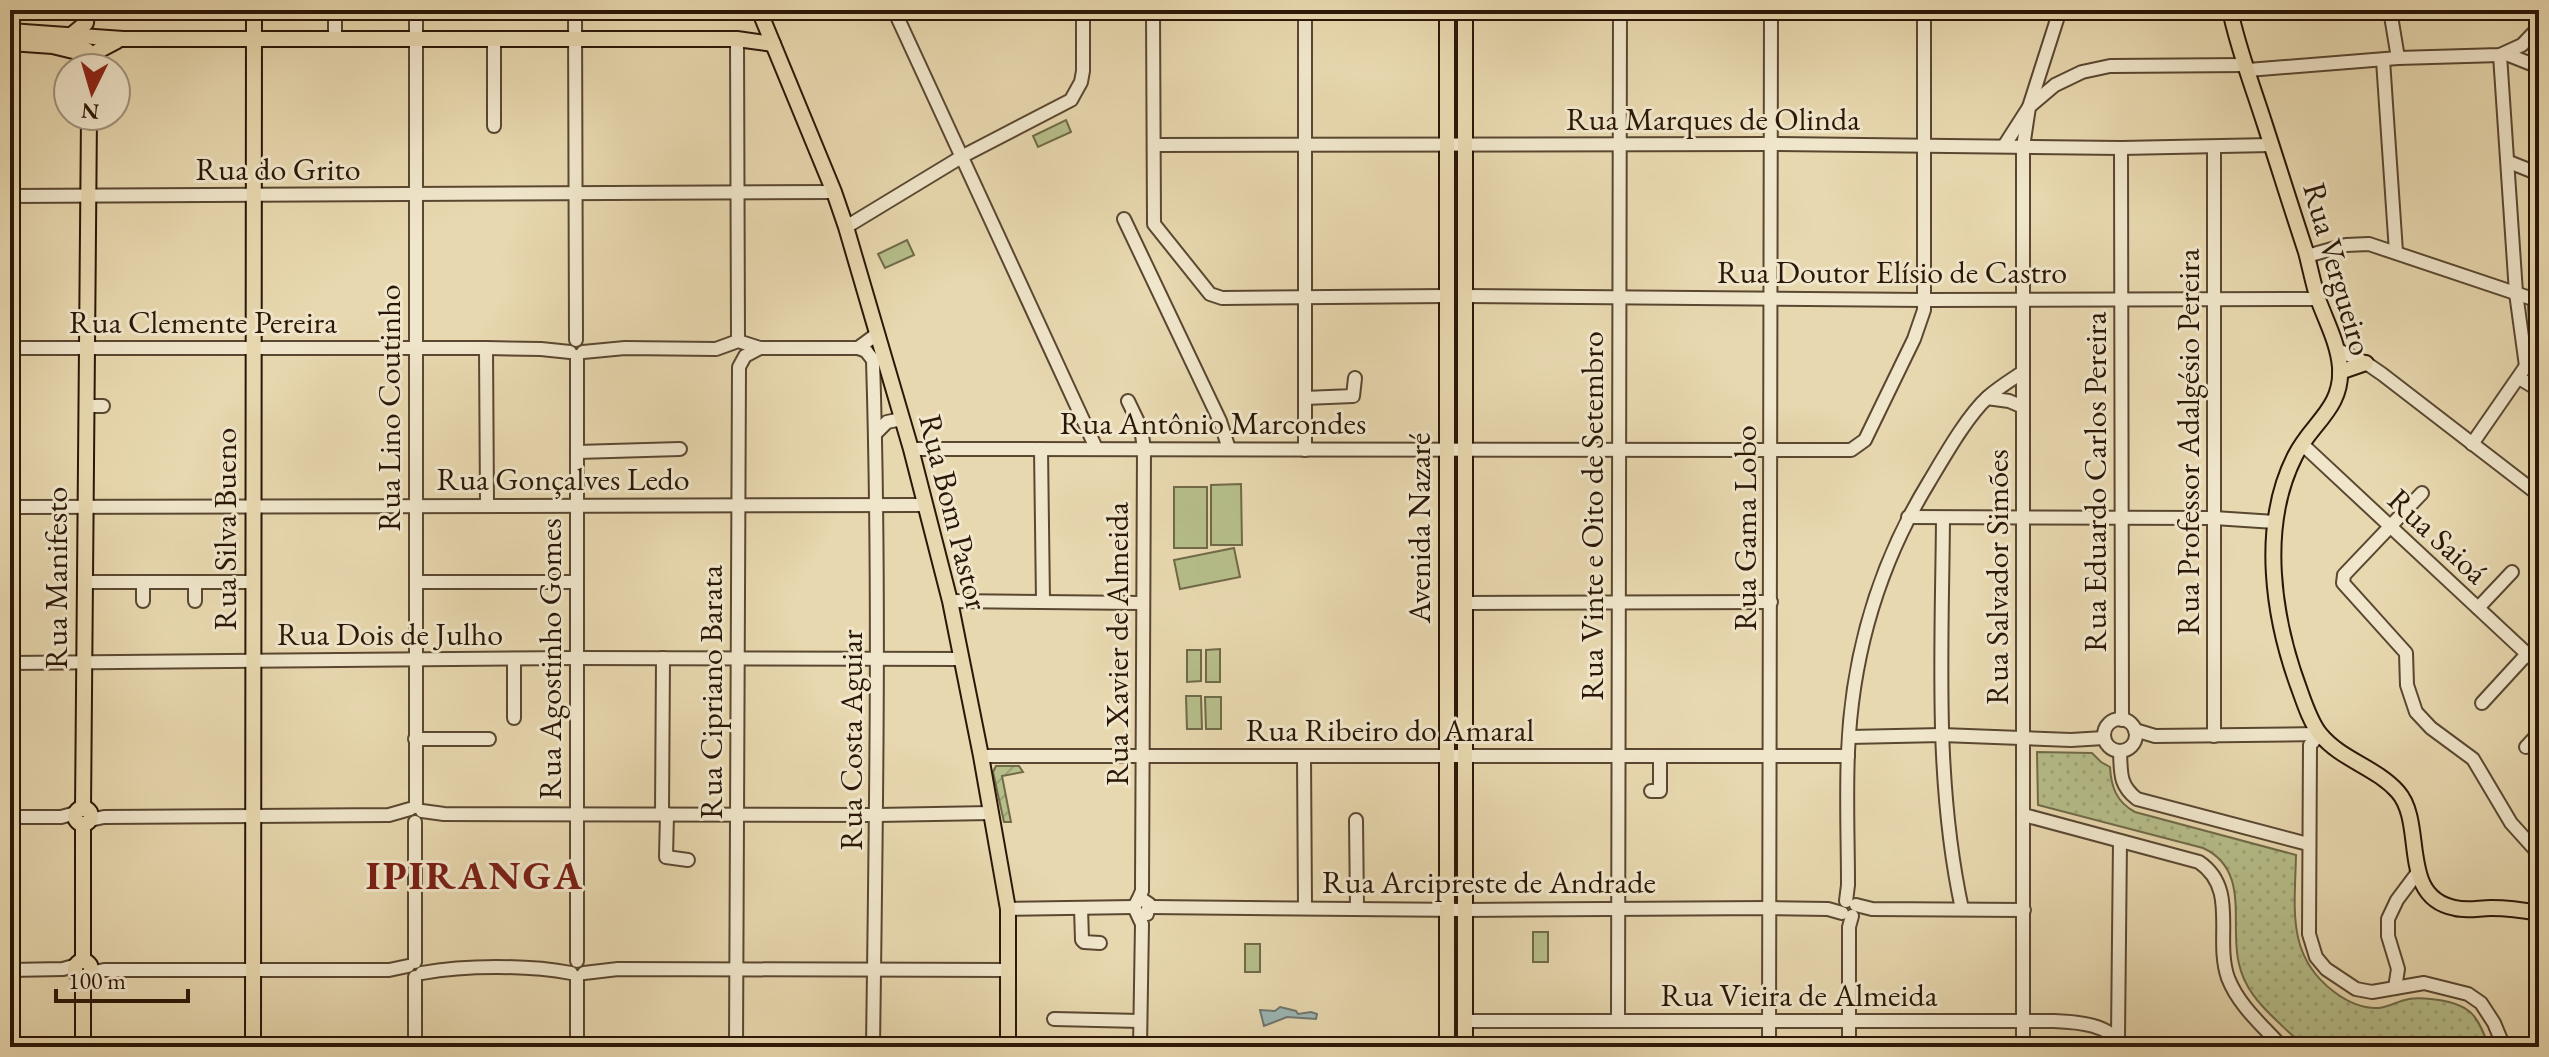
<svg xmlns="http://www.w3.org/2000/svg" width="2549" height="1057" viewBox="0 0 2549 1057" font-family="'EB Garamond',serif">
<style>
.park{fill:url(#park-dots);stroke:#706a48;stroke-width:2}
.garden{fill:url(#garden-furrows);stroke:#706a48;stroke-width:2}
.pitch{fill:#b6be8a;stroke:#706a48;stroke-width:2}
.water{fill:#9cb7b6;stroke:#6f7770;stroke-width:2}
.lines{fill:none;stroke-linecap:round;stroke-linejoin:round}
.minor-casing{stroke:#5a4731;stroke-width:16}
.major-casing{stroke:#2b1707;stroke-width:18}
.highway-casing{stroke:#2b1707;stroke-width:22}
.minor{stroke:#f0e6cb;stroke-width:12}
.major{stroke:#e8d8af;stroke-width:14}
.highway{stroke:#e8d8af;stroke-width:18}
.labels{text-anchor:middle;dominant-baseline:central;stroke-width:6;stroke-linejoin:round;paint-order:stroke}
.street-label{font-size:32px;fill:#2b1707;stroke:#f0e6cb}
.district-label{font-size:40px;font-weight:bold;letter-spacing:2px;fill:#7a1f14;stroke:#f0e6cb}
</style>
<defs>
<pattern id="park-dots" width="8" height="8" patternUnits="userSpaceOnUse" patternTransform="scale(2)"><rect width="8" height="8" fill="#b6be8a"/><path d="M2 2h.1M6 6h.1" fill="none" stroke="#9da376" stroke-width="1.8" stroke-linecap="round"/></pattern>
<pattern id="garden-furrows" width="10" height="10" patternUnits="userSpaceOnUse" patternTransform="scale(2)"><rect width="10" height="10" fill="#b6be8a"/><path d="M-1 1l2-2M0 10L10 0M9 11l2-2" fill="none" stroke="#9da376"/></pattern>
</defs>
<rect width="100%" height="100%" fill="#e8d8af"/>
<filter id="stains"><feTurbulence type="fractalNoise" baseFrequency=".0025" numOctaves="4"/><feColorMatrix values="0 0 0 0 .2 0 0 0 0 .09 0 0 0 0 .02 0 0 0 .5 -.17"/></filter>
<radialGradient id="worn" r=".72"><stop offset=".6" stop-color="#630" stop-opacity="0"/><stop offset="1" stop-color="#630" stop-opacity=".3"/></radialGradient>
<g class="park">
<polygon points="2528,306 2539,310 2539,347 2531,355"/>
<path d="M 2037,752 L 2092,753 L 2101,762 L 2110,767 C 2111,786 2116,802 2135,812 L 2296,855 C 2295,908 2286,955 2333,991 C 2346,1001 2362,1009 2379,1008 C 2389,1007 2398,1001 2409,999 C 2419,997 2429,999 2439,1000 C 2472,1005 2478,1017 2489,1047 L 2453,1047 L 2428,1043 L 2310,1044 C 2295,1041 2287,1030 2276,1020 C 2259,1004 2244,987 2239,964 C 2229,925 2251,870 2203,848 L 2038,805 Z"/>
</g>
<polygon class="garden" points="996,766 1019,766 1023,772 1002,776 1011,822 1004,822 993,772"/>
<g class="pitch">
<polygon points="1066,120 1071,132 1038,147 1033,136"/>
<polygon points="907,240 914,255 885,268 878,254"/>
<polygon points="1241,484 1242,545 1211,545 1211,485"/>
<rect x="1174" y="487" width="33" height="61"/>
<polygon points="1234,548 1240,577 1180,589 1174,560"/>
<polygon points="1220,649 1220,682 1206,682 1206,650"/>
<polygon points="1187,650 1201,650 1201,681 1187,682"/>
<polygon points="1186,696 1201,696 1202,729 1187,729"/>
<polygon points="1205,697 1221,697 1221,729 1206,729"/>
<rect x="1533" y="932" width="15" height="30"/>
<rect x="1245" y="944" width="15" height="28"/>
</g>
<polygon class="water" points="1280,1007 1296,1011 1298,1014 1311,1012 1317,1014 1316,1019 1287,1017 1264,1026 1260,1010 1275,1011"/>
<g class="lines">
<g class="minor-casing">
<g id="minor">
<polyline points="575,10 576,340"/>
<polyline points="894,10 1096,448"/>
<polyline points="1153,10 1154,224 1210,294 1222,298 1447,296"/>
<polyline points="1305,10 1305,450"/>
<polyline points="2390,10 2398,58"/>
<polyline points="335,38 335,10"/>
<polyline points="737,39 738,341"/>
<polyline points="2506,54 2539,67"/>
<polyline points="2500,55 2516,293 2526,366"/>
<polyline points="2383,60 2396,252"/>
<polyline points="2248,70 2398,58 2500,55 2522,45 2539,27"/>
<polyline points="494,126 494,40"/>
<polyline points="1154,145 1772,144 2121,148 2271,145"/>
<polyline points="2004,146 2029,107 2055,85 2082,72 2110,66 2246,65"/>
<polyline points="2121,148 2122,720"/>
<polyline points="2214,148 2214,736"/>
<polyline points="2509,162 2539,174"/>
<polyline points="10,196 834,192"/>
<polyline points="1124,219 1220,421 1229,449"/>
<polyline points="846,227 963,156 1071,100 1081,82 1083,71 1083,10"/>
<polyline points="2307,256 2346,245 2369,244 2539,301"/>
<polyline points="1466,296 1925,300 2319,299"/>
<polyline points="10,348 486,348 541,349 570,352"/>
<polyline points="486,348 487,505"/>
<path d="M 858,348 L 866,351 L 873,360 C 880,589 876,818 873,1047"/>
<polyline points="2338,350 2366,363 2382,374 2539,495"/>
<polyline points="583,352 625,348 716,349 738,341 760,348 858,348 877,334"/>
<polyline points="577,356 577,961"/>
<polyline points="2519,378 2539,390"/>
<polyline points="1305,398 1353,396 1355,378"/>
<polyline points="1987,398 2009,401 2023,407"/>
<polyline points="1128,401 1141,428 1144,449 1142,891 1138,900"/>
<polyline points="86,406 103,406"/>
<polyline points="875,434 887,422 902,419"/>
<polyline points="2302,444 2539,665"/>
<polyline points="2472,444 2526,366 2539,355"/>
<polyline points="911,449 1851,450 1865,440 1914,339 1924,310 1924,10"/>
<polyline points="1041,449 1043,601"/>
<polyline points="577,452 680,449"/>
<polyline points="2422,493 2344,575 2343,583 2406,653 2407,685 2416,712 2431,728 2473,759 2511,823 2539,854"/>
<polyline points="10,507 924,505"/>
<polyline points="1908,517 2214,518 2275,522"/>
<path d="M 1943,518 C 1942,649 1934,780 1962,909"/>
<polyline points="84,582 253,582"/>
<polyline points="143,582 143,601"/>
<polyline points="416,582 576,582"/>
<polyline points="195,601 195,582"/>
<polyline points="950,601 1142,603"/>
<polyline points="1465,603 1771,602"/>
<polyline points="2478,608 2512,572"/>
<polyline points="10,663 576,658 962,659"/>
<polyline points="2482,703 2527,654"/>
<polyline points="514,718 514,659"/>
<circle cx="2120" cy="735" r="16"/>
<polyline points="2135,730 2155,736 2320,734"/>
<polyline points="2320,734 2310,745 2309,934 2316,957 2326,969 2356,989 2372,992 2424,983 2468,994 2481,1003 2494,1023 2504,1047"/>
<polyline points="1849,737 1942,735 2071,740 2104,738"/>
<polyline points="415,739 489,739"/>
<polyline points="2526,747 2539,733"/>
<path d="M 2120,751 C 2121,773 2119,785 2137,799 L 2308,844"/>
<polyline points="981,756 1848,756"/>
<polyline points="1304,756 1305,907"/>
<polyline points="1651,791 1660,791 1660,756"/>
<polyline points="416,807 416,10"/>
<polyline points="422,811 444,814 877,815 991,813"/>
<polyline points="662,814 663,658"/>
<polyline points="667,814 666,857 688,860"/>
<path d="M 2024,815 L 2199,862 C 2239,889 2214,938 2228,978 C 2239,1006 2262,1025 2282,1047"/>
<polyline points="10,817 61,817 76,813"/>
<polyline points="90,820 104,817 389,815 410,809"/>
<polyline points="1356,820 1357,908"/>
<path d="M 1846,901 L 1848,885 C 1848,841 1846,796 1848,752 C 1852,655 1879,564 1929,482 C 1944,457 1967,416 1988,397 C 1998,388 2011,380 2023,372"/>
<polyline points="1856,905 1872,909 2024,910"/>
<polyline points="1150,907 1465,910 1770,908 1828,909 1842,913"/>
<polyline points="1081,908 1082,940 1084,942 1100,943"/>
<polyline points="1008,909 1134,907"/>
<polyline points="1139,915 1147,914 1149,904 1143,900 1138,900 1134,907 1142,924 1140,1047"/>
<polyline points="415,962 415,822"/>
<polyline points="10,970 63,969 77,965"/>
<polyline points="90,973 104,970 389,970 408,966"/>
<path d="M 422,973 C 465,965 528,965 571,973"/>
<polyline points="584,973 618,969 1007,970"/>
<polyline points="2395,988 2398,969 2388,936 2388,919 2397,900 2418,872"/>
<polyline points="1054,1019 1140,1021"/>
<path d="M 1465,1021 L 2054,1021 C 2079,1022 2109,1024 2124,1047"/>
<polyline points="1618,1021 1620,10"/>
<polyline points="2118,1037 2120,841"/>
<polyline points="415,1047 415,977"/>
<polyline points="577,1047 577,977"/>
<polyline points="736,1047 739,367 745,356 760,348"/>
<polyline points="806,1047 873,1046"/>
<polyline points="1769,1047 1771,10"/>
<polyline points="1849,1047 1849,927 1852,916"/>
<polyline points="2023,1047 2023,147 2029,107 2060,10"/>
</g>
</g>
<g class="major-casing">
<g id="major">
<polyline points="759,10 834,192 846,227 911,449 950,601 981,756 1008,909 1008,1047"/>
<path d="M 2230,10 C 2238,49 2253,87 2265,125 C 2279,168 2292,210 2306,252 C 2310,267 2313,283 2318,299 C 2326,321 2338,343 2340,367 C 2343,409 2311,423 2295,456 C 2259,527 2273,619 2300,691 C 2305,705 2311,723 2320,734 C 2341,760 2376,767 2398,792 C 2426,824 2398,897 2455,908 C 2467,911 2479,908 2491,908 C 2507,908 2523,910 2539,913"/>
<polyline points="10,31 123,39 737,39 773,44"/>
<polyline points="69,37 86,23 87,10"/>
<polyline points="94,68 98,51 117,41"/>
<polyline points="2340,372 2366,363"/>
<circle cx="83" cy="816" r="8"/>
<polyline points="83,809 89,116"/>
<polyline points="83,824 83,961"/>
<circle cx="83" cy="969" r="8"/>
<polyline points="83,1047 83,977"/>
<polyline points="253,1047 254,10"/>
<polyline points="1447,1047 1447,10"/>
<polyline points="1465,1047 1465,10"/>
</g>
</g>
<g class="highway-casing">
<polyline id="highway" points="10,41 53,44 86,52"/>
</g>
<use href="#minor" class="minor"/>
<use href="#major" class="major"/>
<use href="#highway" class="highway"/>
</g>
<g class="labels">
<g class="street-label">
<text x="1713" y="119">Rua Marques de Olinda</text>
<text x="278" y="169">Rua do Grito</text>
<text transform="translate(2338 269) rotate(74)">Rua Vergueiro</text>
<text x="1892" y="272">Rua Doutor Elísio de Castro</text>
<text x="203" y="322">Rua Clemente Pereira</text>
<text transform="translate(389 408) rotate(-90)">Rua Lino Coutinho</text>
<text x="1213" y="423">Rua Antônio Marcondes</text>
<text transform="translate(2188 442) rotate(-90)">Rua Professor Adalgésio Pereira</text>
<text x="563" y="479">Rua Gonçalves Ledo</text>
<text transform="translate(2095 482) rotate(-90)">Rua Eduardo Carlos Pereira</text>
<text transform="translate(954 512) rotate(76)">Rua Bom Pastor</text>
<text transform="translate(1592 516) rotate(-90)">Rua Vinte e Oito de Setembro</text>
<text transform="translate(1419 528) rotate(-90)">Avenida Nazaré</text>
<text transform="translate(1745 528) rotate(-90)">Rua Gama Lobo</text>
<text transform="translate(225 529) rotate(-90)">Rua Silva Bueno</text>
<text transform="translate(2438 536) rotate(43)">Rua Saioá</text>
<text transform="translate(1997 577) rotate(-90)">Rua Salvador Simões</text>
<text transform="translate(56 578) rotate(-90)">Rua Manifesto</text>
<text x="390" y="634">Rua Dois de Julho</text>
<text transform="translate(1117 644) rotate(-90)">Rua Xavier de Almeida</text>
<text transform="translate(550 659) rotate(-90)">Rua Agostinho Gomes</text>
<text transform="translate(711 692) rotate(-90)">Rua Cipriano Barata</text>
<text x="1390" y="730">Rua Ribeiro do Amaral</text>
<text transform="translate(851 740) rotate(-90)">Rua Costa Aguiar</text>
<text x="1489" y="882">Rua Arcipreste de Andrade</text>
<text x="1799" y="995">Rua Vieira de Almeida</text>
</g>
<g class="district-label">
<text x="475" y="875">IPIRANGA</text>
</g>
</g>
<rect width="2549" height="1057" fill="none" stroke="#e8d8af" stroke-width="40"/>
<rect x="12" y="12" width="2525" height="1033" fill="none" stroke="#2b1707" stroke-width="4"/>
<rect x="20" y="20" width="2509" height="1017" fill="none" stroke="#2b1707" stroke-width="2"/>
<g transform="translate(92 92) rotate(185)"><circle r="38" fill="#f0e6cb" stroke="#a1937d" stroke-width="2"/>
<path d="M0-6L14 30L0 20L-14 30Z" fill="#8f2418"/>
<text y="-12" font-size="22" font-weight="bold" text-anchor="middle" fill="#2b1707">N</text>
</g>
<path d="M56 989v12h132v-12" fill="none" stroke="#2b1707" stroke-width="4"/>
<text x="68" y="989" font-size="24" fill="#2b1707" stroke="#f0e6cb" stroke-width="6" paint-order="stroke">100 m</text>
<rect width="100%" height="100%" filter="url(#stains)"/>
<rect width="100%" height="100%" fill="url(#worn)"/>
</svg>
